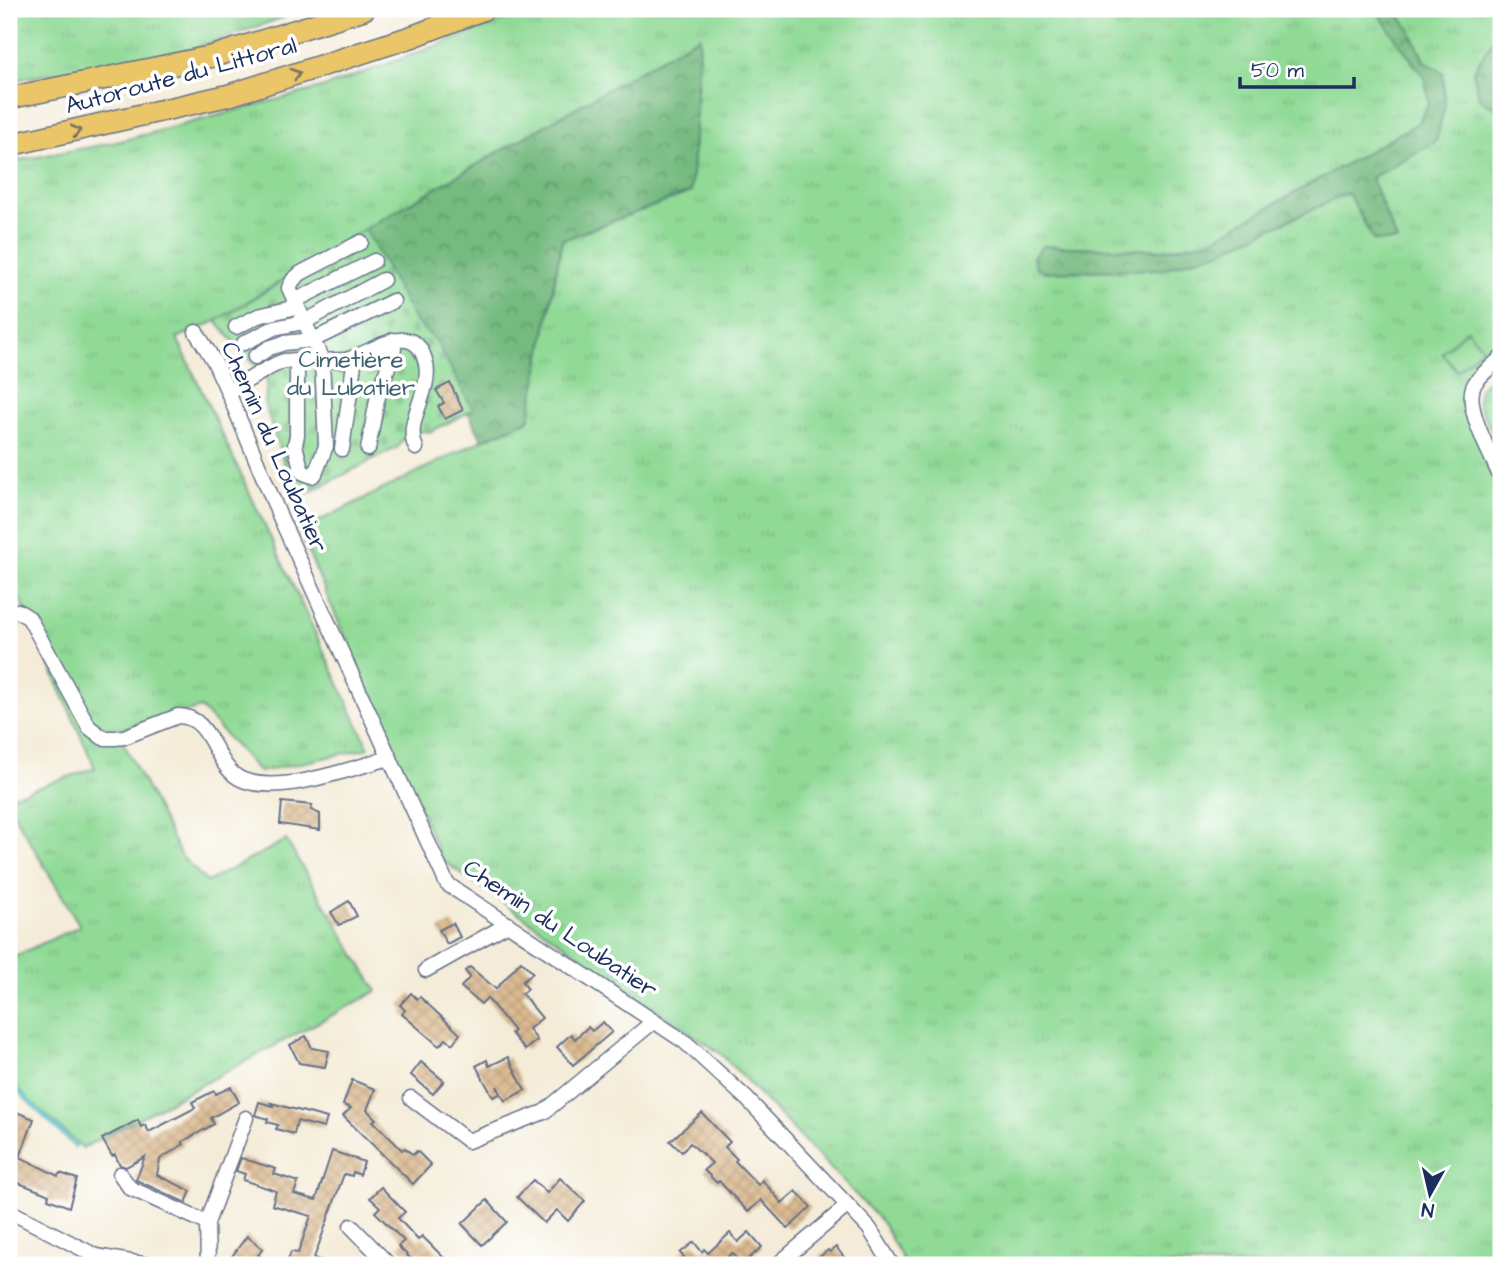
<svg xmlns="http://www.w3.org/2000/svg" width="1510" height="1274" viewBox="0 0 1510 1274" font-family="'Architects Daughter',sans-serif">
<style>
.grass{fill:url(#grass-tufts);stroke:#56847a;stroke-width:2}
.forest{fill:url(#forest-crowns);stroke:#48746e;stroke-width:2}
.cemetery{fill:url(#cemetery-stones);stroke:#56847a;stroke-width:2}
.park{fill:#90da96;stroke:#56847a;stroke-width:2}
.lines{fill:none;stroke-linecap:round;stroke-linejoin:round}
.stream{stroke:#45b5bd;stroke-width:4.5}
.building{fill:url(#building-cross-hatch)}
.minor-casing{stroke:#677189;stroke-width:17}
.highway-casing{stroke:#677189;stroke-width:24}
.minor{stroke:#fff;stroke-width:14}
.highway{stroke:#ebc669;stroke-width:21}
.oneway{stroke:#797363}
.labels{text-anchor:middle;dominant-baseline:central;stroke-width:7;stroke-linejoin:round;paint-order:stroke}
.street-label{font-size:24px;fill:#1b2f5e;stroke:#fff}
.park-label{font-size:24px;fill:#3e626f;stroke:#fff}
</style>
<defs>
<pattern id="grass-tufts" width="24" height="20" patternUnits="userSpaceOnUse" patternTransform="scale(1.75)"><rect width="24" height="20" fill="#90da96"/><path d="M3 7l-1-3M5 7V3M7 7l1-3M15 17l-1-3M17 17v-4M19 17l1-3" fill="none" stroke="#7cbb84"/></pattern>
<pattern id="forest-crowns" width="20" height="18" patternUnits="userSpaceOnUse" patternTransform="scale(1.75)"><rect width="20" height="18" fill="#74ba7f"/><path d="M2 6a3 3 0 1 1 6 0M12 15a3 3 0 1 1 6 0" fill="none" stroke="#5e986b"/></pattern>
<pattern id="cemetery-stones" width="16" height="16" patternUnits="userSpaceOnUse" patternTransform="scale(1.75)"><rect width="16" height="16" fill="#90da96"/><path d="M2 7V4a2 2 0 0 1 4 0v3zM10 15v-3a2 2 0 0 1 4 0v3z" fill="#7cbb84"/></pattern>
<pattern id="building-cross-hatch" width="8" height="8" patternUnits="userSpaceOnUse" patternTransform="scale(1.75)"><rect width="8" height="8" fill="#dbba90"/><path d="M0 0l8 8M0 8l8-8" fill="none" stroke="#bba07f"/></pattern>
</defs>
<rect width="100%" height="100%" fill="#fff"/>
<filter id="ink" filterUnits="userSpaceOnUse"><feTurbulence type="fractalNoise" baseFrequency=".0143" numOctaves="2"/><feDisplacementMap in="SourceGraphic" scale="14" xChannelSelector="R" yChannelSelector="G"/><feConvolveMatrix kernelMatrix="1 2 1 2 8 2 1 2 1" color-interpolation-filters="sRGB"/></filter>
<filter id="wash" filterUnits="userSpaceOnUse"><feTurbulence type="fractalNoise" baseFrequency=".00686" numOctaves="4" result="noise"/><feDisplacementMap in="SourceGraphic" scale="28" xChannelSelector="R" yChannelSelector="G"/><feGaussianBlur stdDeviation="1.57" result="paint"/><feColorMatrix in="noise" values="0 0 0 0 0 0 0 0 0 0 0 0 0 0 0 0 0 1.4 0 .05"/><feComposite in="paint" operator="in"/></filter>
<g filter="url(#wash)">
<rect width="100%" height="100%" fill="#f4ecd8"/>
<g class="grass">
<polygon points="9,9 307,9 193,49 9,81"/>
<polygon points="535,9 1501,9 1501,238 1499,244 1501,258 1501,349 1472,377 1466,387 1463,405 1501,500 1501,1265 906,1265 881,1221 721,1054 442,860 299,531 482,440 529,420 562,240 691,191 700,37 365,229 216,321 177,338 369,748 259,772 201,708 117,730 181,856 207,882 286,840 377,991 83,1148 12,1085 9,1080 9,959 80,926 9,806 9,797 95,768 21,600 9,602 9,162 117,142 325,87"/>
<polygon points="1501,369 1501,449 1478,404 1479,389"/>
</g>
<g class="forest">
<polygon points="1375,9 1394,9 1410,30 1424,61 1443,72 1445,105 1436,141 1371,178 1397,241 1374,241 1348,193 1222,251 1163,269 1045,272 1036,267 1033,257 1043,246 1164,250 1211,240 1418,123 1429,103 1425,79"/>
<polygon points="1501,28 1501,110 1480,100 1473,71"/>
<polygon points="700,36 691,192 562,240 529,420 482,440 468,412 472,410 436,341 415,321 365,229"/>
</g>
<polygon class="cemetery" points="365,229 415,321 436,341 473,410 430,432 418,431 411,433 404,437 398,447 296,499 265,405 267,380 216,321 323,257"/>
<polygon class="park" points="1467,329 1482,348 1457,371 1442,353"/>
<g class="lines">
<polyline class="stream" points="9,1082 75,1146"/>
</g>
<g id="blocks">
<g class="building">
<polygon points="450,383 463,410 445,419 438,406 444,403 436,390"/>
<polygon points="282,802 312,805 311,810 320,814 320,830 280,824"/>
<polygon points="349,901 357,916 339,925 331,912"/>
<polygon points="453,923 460,937 447,944 439,930"/>
<polygon points="521,961 533,973 522,982 528,989 522,994 542,1018 529,1029 537,1040 525,1050 511,1033 514,1031 487,998 481,1004 461,987 470,977 465,971 470,967 496,989"/>
<polygon points="411,993 417,999 420,997 460,1034 452,1044 446,1039 439,1046 402,1014 405,1010 400,1005"/>
<polygon points="603,1022 612,1032 573,1065 557,1047 571,1034 575,1039 588,1027 592,1031"/>
<polygon points="306,1036 312,1048 329,1051 325,1067 299,1063 290,1045"/>
<polygon points="508,1057 525,1090 505,1101 497,1086 500,1094 493,1097 476,1066 487,1060 489,1066"/>
<polygon points="421,1062 444,1081 433,1094 411,1075"/>
<polygon points="352,1080 375,1089 367,1110 376,1119 373,1121 402,1150 405,1148 413,1155 417,1151 431,1165 413,1184 343,1116 351,1108 343,1105"/>
<polygon points="231,1087 239,1102 211,1118 214,1124 182,1142 184,1144 160,1159 157,1175 191,1191 186,1203 136,1180 145,1157 126,1167 120,1165 115,1155 112,1156 102,1139 138,1120 141,1127 145,1125 149,1132 195,1108 192,1102 214,1091 216,1094"/>
<polygon points="259,1102 273,1106 271,1103 327,1118 324,1128 297,1121 294,1134 276,1129 278,1125 267,1122 268,1119 255,1115"/>
<polygon points="9,1109 34,1119 20,1157 58,1176 60,1173 77,1179 69,1207 48,1199 49,1195 42,1192 11,1180 9,1183"/>
<polygon points="702,1113 730,1142 725,1147 737,1159 735,1161 758,1185 762,1180 782,1203 796,1191 811,1207 788,1229 761,1200 748,1212 719,1181 717,1183 704,1170 712,1163 690,1143 682,1152 670,1141"/>
<polygon points="332,1151 364,1162 360,1175 353,1172 352,1176 344,1174 314,1258 329,1263 328,1265 286,1265 291,1252 298,1253 311,1216 272,1205 276,1191 243,1180 245,1174 236,1171 241,1158 276,1169 274,1174 298,1182 294,1194 316,1200"/>
<polygon points="560,1178 585,1201 568,1221 557,1210 544,1223 517,1197 533,1180 547,1193"/>
<polygon points="381,1187 405,1212 398,1218 418,1240 422,1236 451,1265 417,1265 398,1246 404,1241 375,1212 380,1207 370,1198"/>
<polygon points="487,1200 507,1222 482,1245 462,1224"/>
<polygon points="749,1232 762,1247 743,1264 732,1253 719,1265 689,1265 690,1264 680,1253 694,1242 702,1252 704,1249 708,1253 730,1233 738,1242"/>
<polygon points="247,1236 263,1249 258,1255 273,1265 238,1265 230,1259"/>
<polygon points="836,1247 844,1257 838,1262 840,1265 810,1265 828,1250 830,1252"/>
</g>
</g>
</g>
<g filter="url(#ink)">
<use href="#blocks" fill-opacity="0" stroke="#677189" stroke-width="2"/>
<g class="lines">
<g class="minor-casing">
<g id="minor">
<polyline points="294,301 374,261"/>
<polyline points="236,327 258,316 297,307"/>
<polyline points="196,332 214,361 228,392 280,517 447,884 685,1042 747,1099 869,1228 892,1265"/>
<polyline points="244,343 274,328 304,322 383,280"/>
<polyline points="255,357 269,348 284,343 313,340 393,301"/>
<path d="M 1501,358 C 1493,366 1479,375 1474,385 C 1463,407 1492,456 1501,478"/>
<polyline points="297,361 297,435 295,445 302,472 312,476 315,474 326,446 322,360 289,288 293,280 301,273 361,242"/>
<path d="M 228,392 C 241,385 273,363 285,361 C 305,358 325,362 345,360 C 369,356 415,314 426,364 C 432,393 403,421 416,448"/>
<polyline points="342,449 355,357"/>
<polyline points="368,449 377,400 394,349 393,340"/>
<path d="M 9,612 L 18,611 L 29,618 L 89,727 L 103,738 L 115,738 L 124,737 L 178,716 C 214,716 213,768 243,780 C 282,795 351,768 390,758"/>
<polyline points="426,970 508,924"/>
<polyline points="411,1098 468,1141 544,1112 654,1021"/>
<polyline points="120,1174 130,1188 207,1223"/>
<polyline points="9,1211 96,1256 148,1265"/>
<polyline points="351,1226 389,1265"/>
<polyline points="208,1265 207,1223 246,1118"/>
<polyline points="777,1265 847,1206"/>
</g>
</g>
<g class="highway-casing">
<g id="highway">
<polyline points="9,98 214,56 364,9"/>
<polyline points="9,145 230,95 414,36 484,9"/>
</g>
</g>
<use href="#minor" class="minor"/>
<use href="#highway" class="highway"/>
</g>
<defs><path id="oneway-chevron" d="M-2-3.5L2.5 0L-2 3.5" fill="none" stroke-width="1.6" stroke-linecap="round" stroke-linejoin="round" transform="scale(1.75)"/></defs>
<g class="oneway">
<use href="#oneway-chevron" transform="translate(296 74) rotate(-18)"/>
<use href="#oneway-chevron" transform="translate(76 131) rotate(-13)"/>
</g>
</g>
<g class="labels">
<g class="street-label">
<text transform="translate(181 76) rotate(-15)">Autoroute du Littoral</text>
<text transform="translate(274 447) rotate(66)">Chemin du Loubatier</text>
<text transform="translate(560 929) rotate(34)">Chemin du Loubatier</text>
</g>
<g class="park-label">
<text x="351" y="360">Cimetière<tspan x="351" dy="28">du Lubatier</tspan></text>
</g>
</g>
<rect width="1510" height="1274" fill="none" stroke="#fff" stroke-width="35"/>
<g transform="translate(1430 1194) rotate(188)" stroke="#ffffff" stroke-width="5" paint-order="stroke">
<path d="M0-5L12 26L0 18L-12 26Z" fill="#1b2f5e"/>
<text y="-10" font-size="19" font-weight="bold" text-anchor="middle" fill="#1b2f5e">N</text>
</g>
<path d="M1240 77v10h114v-10" fill="none" stroke="#1b2f5e" stroke-width="3.5"/>
<text x="1251" y="77" font-size="21" fill="#1b2f5e" stroke="#ffffff" stroke-width="5" paint-order="stroke">50 m</text>
</svg>
